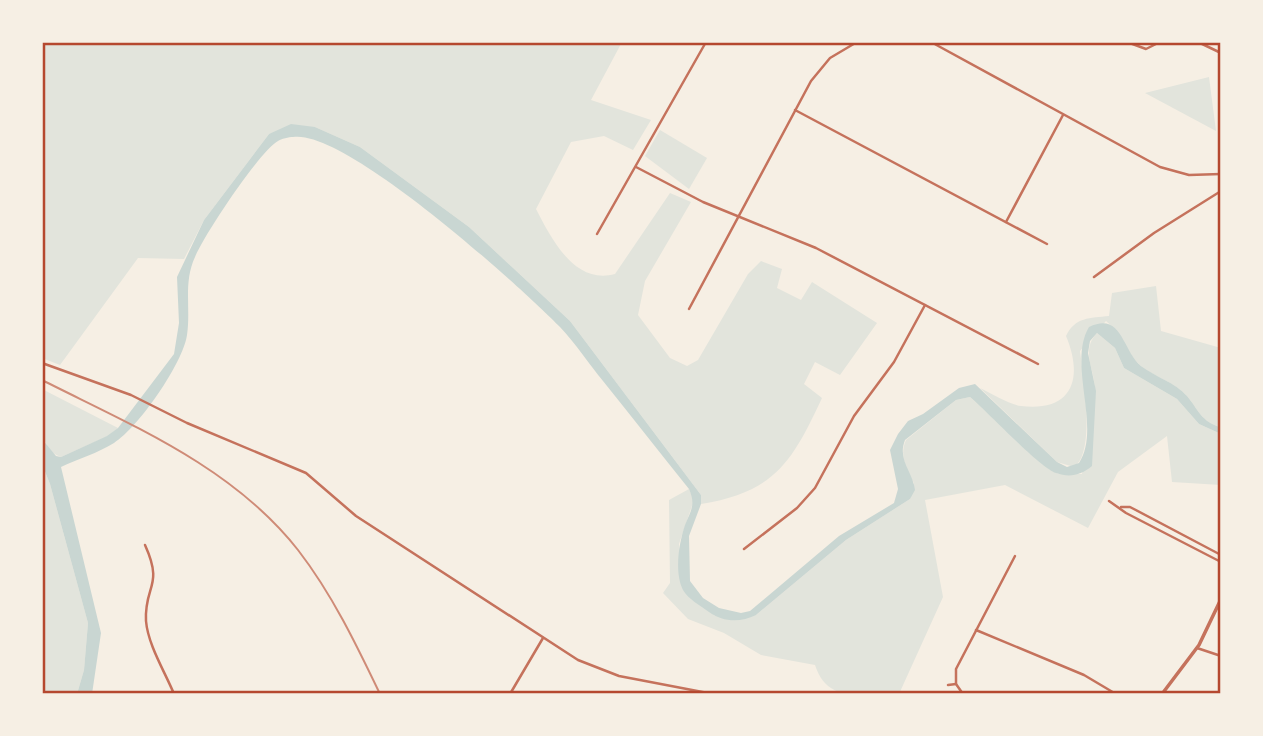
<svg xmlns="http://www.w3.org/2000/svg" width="1263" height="736" viewBox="0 0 1263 736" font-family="'Exo 2',sans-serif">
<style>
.green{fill:#e2e4dc}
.water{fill:#c9d6d2}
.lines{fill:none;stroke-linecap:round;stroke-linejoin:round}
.minor{stroke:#c5725c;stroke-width:2.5}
.tertiary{stroke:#c5725c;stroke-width:3.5}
.rail{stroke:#cf8b77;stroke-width:2}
.neatline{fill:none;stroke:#b5482f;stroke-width:2.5}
</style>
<rect width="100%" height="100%" fill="#f6efe4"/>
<g class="green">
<path d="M 42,42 L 622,42 L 591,100 L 651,120 L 633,150 L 604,136 L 571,142 L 536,209 C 552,240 575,285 615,274 L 670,193 L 691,202 L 645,281 L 638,315 L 670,358 L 687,366 L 698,360 L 748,274 L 761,261 L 782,269 L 777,288 L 801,300 L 812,282 L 877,323 L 840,375 L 815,362 L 804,384 L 822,398 C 792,462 775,492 701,504 L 701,495 L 692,483 L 570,321 L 469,227 L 360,147 L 315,127 L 269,134 L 204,220 L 184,259 L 138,258 L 60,365 L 42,358 Z"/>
<polygon points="1209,77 1216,131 1145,93"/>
<polygon points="660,130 707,158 689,189 645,156"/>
<path d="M 1156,286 L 1161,331 L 1221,348 L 1221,427 C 1201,423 1198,408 1186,395 C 1173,381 1153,377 1140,365 C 1126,352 1121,333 1106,321 L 1080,351 C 1083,375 1096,453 1074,467 L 1057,462 L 980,388 C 993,394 1008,404 1021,406 C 1072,412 1084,379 1066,336 C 1075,317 1090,318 1109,316 L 1112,293 Z"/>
<path d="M 1097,333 L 1115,348 L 1124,368 L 1177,399 L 1199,424 L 1221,434 L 1221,485 L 1172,482 L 1167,436 L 1118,472 L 1088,528 L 1005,485 L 925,500 L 943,597 L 899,694 C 864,694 828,705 815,665 L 761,655 L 724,633 L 688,619 L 663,593 L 670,583 L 669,500 L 689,489 L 694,500 L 679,544 L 684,590 L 715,616 L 756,615 L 846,540 L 910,499 L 914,483 C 906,469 899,455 906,440 L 956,400 L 970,397 L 1050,470 L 1059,474 L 1082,474 C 1086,448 1096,417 1095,391 C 1095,369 1080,351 1097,333 Z"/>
<path d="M 42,389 L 118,428 L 108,436 L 61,457 C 35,448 42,411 42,389 Z"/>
<polygon points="42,464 50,484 88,623 84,670 77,694 42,694"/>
</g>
<path class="water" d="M 291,124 L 315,127 L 360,147 L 469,227 L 570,321 L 701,495 L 701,504 L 689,536 L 690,581 L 703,598 L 719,608 L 741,613 L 750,611 L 839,536 L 894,503 L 898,489 L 890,450 L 898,434 L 908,421 L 923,414 L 959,388 L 975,384 L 1057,462 L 1067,467 L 1079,463 C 1102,428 1067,364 1089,327 C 1122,311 1122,350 1141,366 C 1155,377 1175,382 1187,396 C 1198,409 1202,423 1221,427 L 1221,434 L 1199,424 L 1177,399 L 1124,368 L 1115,348 L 1097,333 L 1090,341 L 1088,353 L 1096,391 L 1092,466 C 1081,475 1070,478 1056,473 C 1039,467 989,413 970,397 L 956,400 L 905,440 C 897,460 913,472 915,490 L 910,499 L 846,540 L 756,615 C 740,623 723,622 709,612 C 701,606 688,599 683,590 C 674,572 679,543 685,525 C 691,510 696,505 689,489 C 660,453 632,417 603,381 C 589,364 576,344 560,327 C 521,287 345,128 293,137 C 289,137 281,139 278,141 C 259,152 204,235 195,257 C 183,283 191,308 187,335 C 183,363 139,427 114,443 C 98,453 78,459 61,467 L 101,633 L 92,694 L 77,694 L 84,670 L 88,623 L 50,484 L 42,464 L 42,439 L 56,456 L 61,457 L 107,436 L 118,428 L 174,354 L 179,323 L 177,277 L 204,220 L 269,134 Z"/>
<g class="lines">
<g class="minor">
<polyline points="931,42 1160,167 1189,175 1221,174"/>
<polyline points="1127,42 1146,49 1160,42"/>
<polyline points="1198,42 1221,53"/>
<polyline points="795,110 1047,244"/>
<polyline points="636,167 703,202 816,248 1038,364"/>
<polyline points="1006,222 1063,115"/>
<polyline points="597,234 706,42"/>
<polyline points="1094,277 1154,233 1221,191"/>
<polyline points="689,309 811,81 830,58 857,42"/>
<polyline points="42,363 131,395 187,423 306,473 356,516 578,660 619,676 713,694"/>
<polyline points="1109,501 1126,513 1221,562"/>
<polyline points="1121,507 1130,507 1221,555"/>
<path d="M 145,545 C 164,587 144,585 146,621 C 148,645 165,672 174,694"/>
<polyline points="744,549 797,508 815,488 854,416 894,362 925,305"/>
<polyline points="976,630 1084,675 1116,694"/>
<polyline points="1197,648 1221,656"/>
<polyline points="948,685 956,684"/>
<polyline points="510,694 543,638"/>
<polyline points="963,694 956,684 956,669 1015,556"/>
</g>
<g class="tertiary">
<polyline points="1221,42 1221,46"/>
<polyline points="1162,694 1199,645 1221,599"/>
</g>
<path class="rail" d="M 42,380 C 133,426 233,467 298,550 C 332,594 356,644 380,694"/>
</g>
<rect width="1263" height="736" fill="none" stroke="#f6efe4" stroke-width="88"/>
<rect x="44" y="44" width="1175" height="648" class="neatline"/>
</svg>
